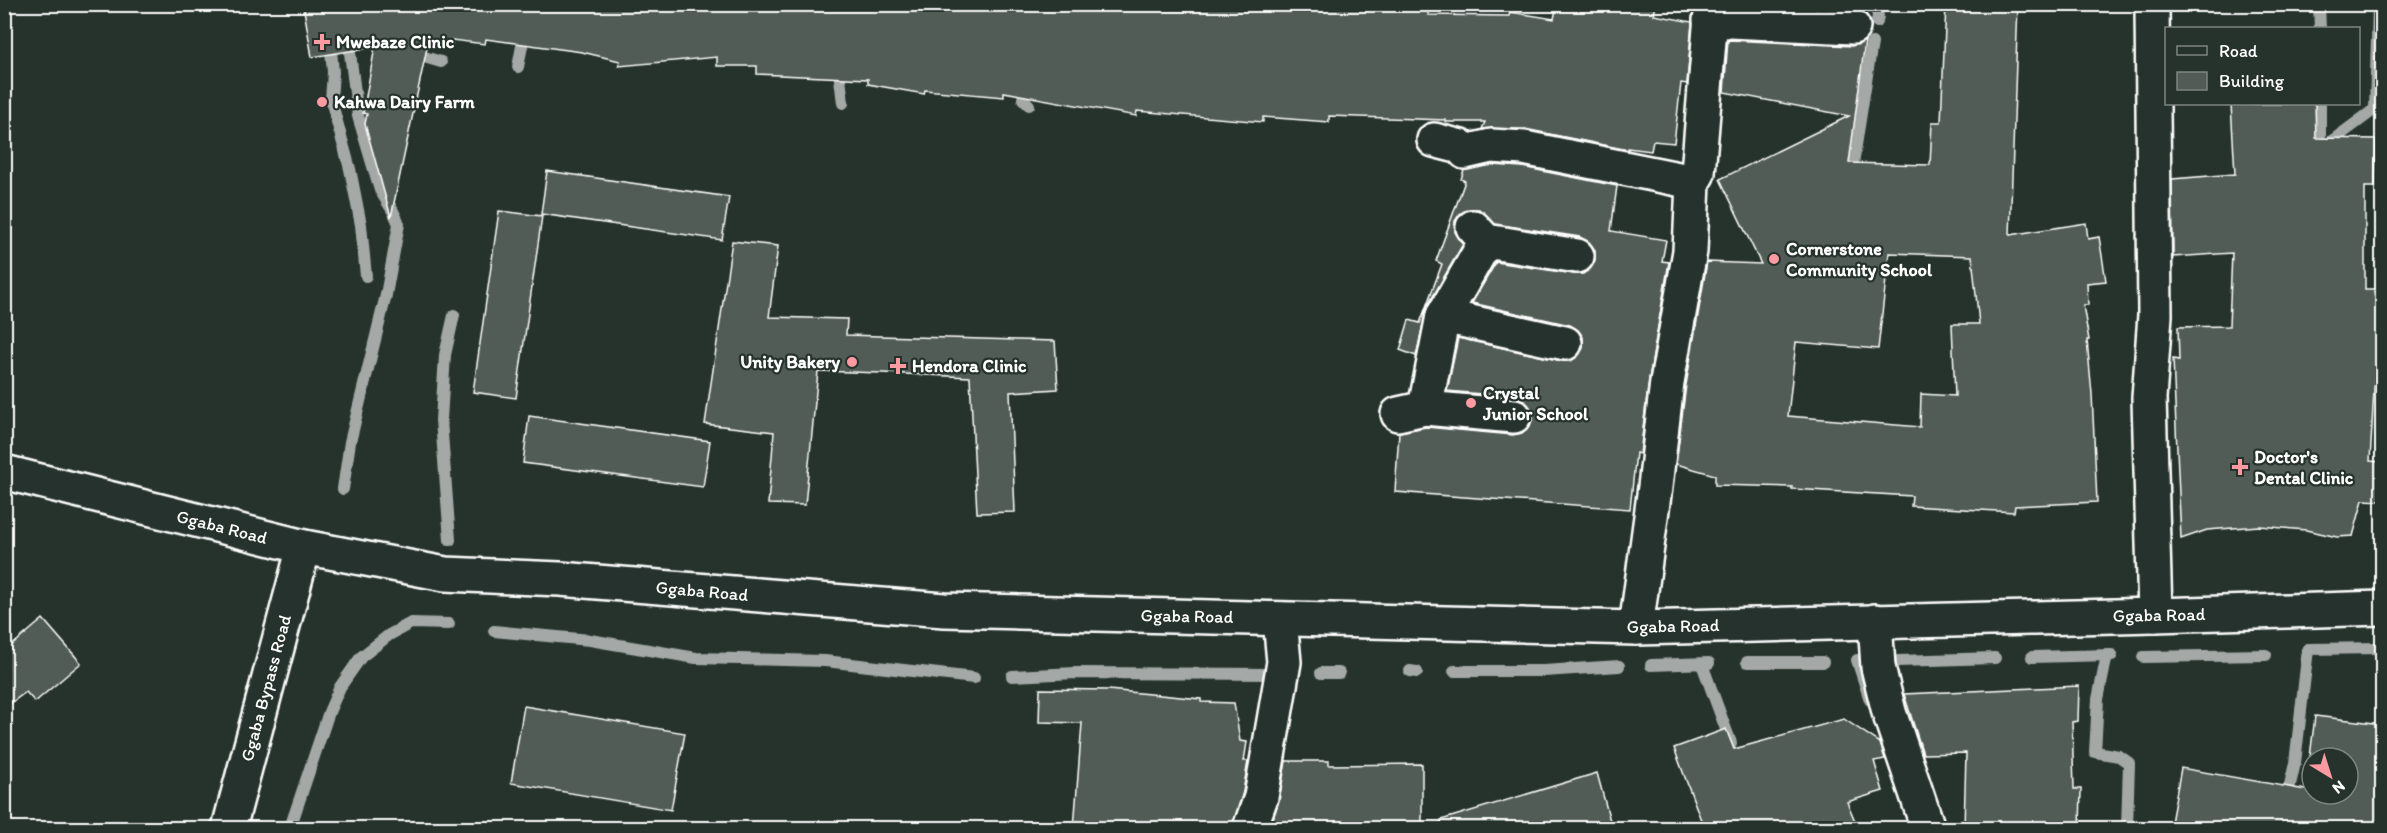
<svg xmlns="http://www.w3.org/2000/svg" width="2387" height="833" viewBox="0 0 2387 833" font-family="Itim,sans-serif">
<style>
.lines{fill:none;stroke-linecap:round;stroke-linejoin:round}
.stream{stroke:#a4a9a7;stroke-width:12}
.building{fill:#515c57;stroke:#fff;stroke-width:1.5;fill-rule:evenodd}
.minor-casing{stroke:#fff;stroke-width:38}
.minor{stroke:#26332d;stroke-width:33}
.poi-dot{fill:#ff9aa2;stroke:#26332d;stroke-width:2}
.labels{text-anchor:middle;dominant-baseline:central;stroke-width:4.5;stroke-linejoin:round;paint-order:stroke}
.poi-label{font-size:18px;font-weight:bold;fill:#fff;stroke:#26332d;text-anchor:start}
.street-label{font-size:18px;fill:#fff;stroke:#26332d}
</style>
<rect width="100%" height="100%" fill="#26332d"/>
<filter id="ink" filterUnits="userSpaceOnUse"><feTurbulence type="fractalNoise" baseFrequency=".0167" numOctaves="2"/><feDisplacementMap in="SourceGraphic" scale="12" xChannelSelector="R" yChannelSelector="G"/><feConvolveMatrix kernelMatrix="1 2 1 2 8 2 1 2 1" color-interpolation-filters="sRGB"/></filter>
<g filter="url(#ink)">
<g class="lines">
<g class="stream">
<polyline points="1875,4 1878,16 1877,22"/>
<polyline points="2319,4 2320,28"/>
<polyline points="330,39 333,72 331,100 350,169 361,225 366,276"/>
<polyline points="411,53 441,62"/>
<polyline points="838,62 843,103"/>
<polyline points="518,67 525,30"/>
<polyline points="1026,79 1023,99 1029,105"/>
<polyline points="2320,104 2320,144"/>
<polyline points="2327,151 2329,143 2375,109 2378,4"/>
<polyline points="1851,177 1872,43"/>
<polyline points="343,489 350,442 386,295 399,224 393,211 380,190 358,116 348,37"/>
<polyline points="450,540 441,420 445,355 454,315"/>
<polyline points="494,631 590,640 696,658 825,661 974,678"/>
<polyline points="2314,649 2308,649 2382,648"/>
<polyline points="2107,655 2098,699 2095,752 2119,756 2129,763 2127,828"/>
<polyline points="2032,657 2112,655"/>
<polyline points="2143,657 2266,655"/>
<polyline points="1857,660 1870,700"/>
<polyline points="1898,661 1995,658"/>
<polyline points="1747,662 1823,662"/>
<polyline points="1702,664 1731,743"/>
<polyline points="1651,665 1709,663"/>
<polyline points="1410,671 1417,672"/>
<polyline points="1454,671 1544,671 1619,666"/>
<polyline points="1321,673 1339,673"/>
<polyline points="1012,676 1076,673 1280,674"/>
<polyline points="290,828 329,712 340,687 361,657 389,635 411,623 449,624"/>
<polyline points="2280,828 2295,763 2308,649"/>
</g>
</g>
<g class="building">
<polygon points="303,4 1429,4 1428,15 1509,16 1510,12 1554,19 1557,4 1656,4 1654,15 1692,22 1687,84 1681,83 1674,143 1653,141 1651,151 1628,148 1628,150 1525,129 1482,129 1485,122 1446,122 1446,120 1329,116 1329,122 1263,117 1263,122 1137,111 1136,116 1004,92 1004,97 925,90 924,94 868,84 868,79 757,74 757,66 717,66 717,57 619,66 620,61 582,52 486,39 485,44 452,40 452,46 428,43 391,217 365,124 367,114 363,113 375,47 312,57"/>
<path d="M 1946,4 L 2018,4 L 2010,235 L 2086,223 L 2088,239 L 2099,237 L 2106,281 L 2087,283 L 2088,305 L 2083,305 L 2089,340 L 2087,340 L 2092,394 L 2097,502 L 2015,506 L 2014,512 L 1911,506 L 1912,496 L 1792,489 L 1792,487 L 1715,485 L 1715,475 L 1676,464 L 1686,385 L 1707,262 L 1761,264 L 1720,179 L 1849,116 L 1724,92 L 1728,40 L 1852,46 L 1865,41 L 1849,163 L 1930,165 L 1932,122 L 1941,122 ZM 1889,253 L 1972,256 L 1979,324 L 1952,324 L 1955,396 L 1921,394 L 1920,427 L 1788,416 L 1796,342 L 1878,349 Z"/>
<polygon points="2231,104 2315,104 2316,138 2376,139 2375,187 2365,187 2365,289 2382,289 2382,372 2375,372 2370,461 2382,462 2382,501 2363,500 2353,536 2337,537 2306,530 2259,526 2207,530 2181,539 2173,359 2179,360 2178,327 2229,326 2232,253 2173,257 2172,179 2235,174"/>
<polygon points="1493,165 1522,167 1617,186 1611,231 1666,240 1662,261 1669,262 1649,379 1640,454 1636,453 1630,509 1395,492 1399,432 1426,427 1513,435 1522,433 1530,426 1533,417 1531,409 1524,400 1516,397 1447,391 1458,338 1562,361 1571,361 1578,356 1583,348 1583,337 1578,330 1570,325 1472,303 1496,262 1574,274 1583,274 1591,268 1595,260 1595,250 1589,242 1580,237 1495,224 1479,209 1469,209 1461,213 1455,221 1455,232 1463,244 1427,307 1416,356 1400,350 1409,320 1420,323 1442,264 1436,261 1465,181 1461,179 1464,170"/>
<polygon points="547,171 729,197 722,240 541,214"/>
<polygon points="499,211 542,216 516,398 473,392"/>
<polygon points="732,241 778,246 769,317 847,319 846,335 1055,341 1058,389 1010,392 1015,512 977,513 970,377 882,373 818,371 805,505 768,504 774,432 705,424"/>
<polygon points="529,416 710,441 703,487 523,463"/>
<polygon points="43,619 81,663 35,702 26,692 4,708 4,652"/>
<polygon points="2079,686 2078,721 2072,722 2074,789 2081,789 2080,828 1964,828 1966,753 1923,754 1904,694"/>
<polygon points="1040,689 1108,690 1201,699 1201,702 1234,703 1240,741 1247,742 1244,761 1248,761 1243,792 1232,828 1074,828 1082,723 1039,722"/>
<polygon points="524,706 685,733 671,810 511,783"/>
<path d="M 2315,716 L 2382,724 L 2382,828 L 2170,828 L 2181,768 L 2306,790 ZM 2312,758 L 2348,758 L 2348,794 L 2312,794 Z"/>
<polygon points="1844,719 1880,743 1885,759 1874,761 1883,791 1847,802 1858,828 1704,828 1674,748 1726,729 1734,749"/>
<polygon points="1286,761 1329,761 1329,765 1422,764 1422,825 1270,828 1279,800"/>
<polygon points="1597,773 1612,828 1442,828 1441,820"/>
</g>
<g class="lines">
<g class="minor-casing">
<g id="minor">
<polyline points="2152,4 2155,315 2149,398 2155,615"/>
<polyline points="1710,20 1853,27"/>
<polyline points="1434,140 1461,147 1465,152 1491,146 1524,148 1693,182"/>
<polyline points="1473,227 1486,241 1577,256"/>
<polyline points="1443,316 1565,343"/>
<polyline points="1425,408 1443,316 1486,241"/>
<polyline points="1398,414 1425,408 1514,416"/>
<polyline points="4,472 304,547 445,574 560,579 944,610 1636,628 2155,615 2382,608"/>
<polyline points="1875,621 1878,667 1889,712 1928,828"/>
<polyline points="1636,628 1655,487 1667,382 1690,251 1693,182 1698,173 1712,4"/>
<polyline points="229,828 304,547"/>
<polyline points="1250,828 1261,797 1284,662 1280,619"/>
</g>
</g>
<use href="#minor" class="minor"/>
</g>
</g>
<g class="poi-dot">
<path d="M319 33h6v6h6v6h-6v6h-6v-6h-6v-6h6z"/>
<circle cx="322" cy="102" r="6"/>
<circle cx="1774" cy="259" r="6"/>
<circle cx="852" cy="362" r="6"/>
<path d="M895 357h6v6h6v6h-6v6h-6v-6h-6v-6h6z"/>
<circle cx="1471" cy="403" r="6"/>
<path d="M2237 458h6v6h6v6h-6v6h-6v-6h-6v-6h6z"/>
</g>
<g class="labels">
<g class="poi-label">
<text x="336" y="42">Mwebaze Clinic</text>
<text x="334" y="102">Kahwa Dairy Farm</text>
<text x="1786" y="249">Cornerstone<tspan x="1786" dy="21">Community School</tspan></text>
<text x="840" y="362" text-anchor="end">Unity Bakery</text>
<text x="912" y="366">Hendora Clinic</text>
<text x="1483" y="393">Crystal<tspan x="1483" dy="21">Junior School</tspan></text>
<text x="2254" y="457">Doctor's<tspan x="2254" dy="21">Dental Clinic</tspan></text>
</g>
<g class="street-label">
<text transform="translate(222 527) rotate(14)">Ggaba Road</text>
<text transform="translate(702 591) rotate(5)">Ggaba Road</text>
<text transform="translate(2159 615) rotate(-1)">Ggaba Road</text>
<text transform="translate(1187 616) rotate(1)">Ggaba Road</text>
<text transform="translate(1673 626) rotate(-1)">Ggaba Road</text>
<text transform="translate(266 688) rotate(-75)">Ggaba Bypass Road</text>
</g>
</g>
<rect width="2387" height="833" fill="none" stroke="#26332d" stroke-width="24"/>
<rect x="12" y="12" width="2363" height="809" fill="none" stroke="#fff" stroke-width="2" filter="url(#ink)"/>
<rect x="2165" y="27" width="195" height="78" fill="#26332d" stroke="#7d8581" stroke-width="1.5"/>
<rect x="2177" y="46" width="30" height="9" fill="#26332d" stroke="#7d8581" stroke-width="1.5"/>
<text x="2219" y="57" font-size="18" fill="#ffffff">Road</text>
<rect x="2177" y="72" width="30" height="18" fill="#515c57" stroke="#7d8581" stroke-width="1.5"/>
<text x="2219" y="87" font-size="18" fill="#ffffff">Building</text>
<g transform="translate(2330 776) rotate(142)"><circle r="28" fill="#26332d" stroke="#7d8581" stroke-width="1.5"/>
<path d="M0-4.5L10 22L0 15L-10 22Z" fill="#ff9aa2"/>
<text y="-9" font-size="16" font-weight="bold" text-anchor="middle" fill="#ffffff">N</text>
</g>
</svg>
